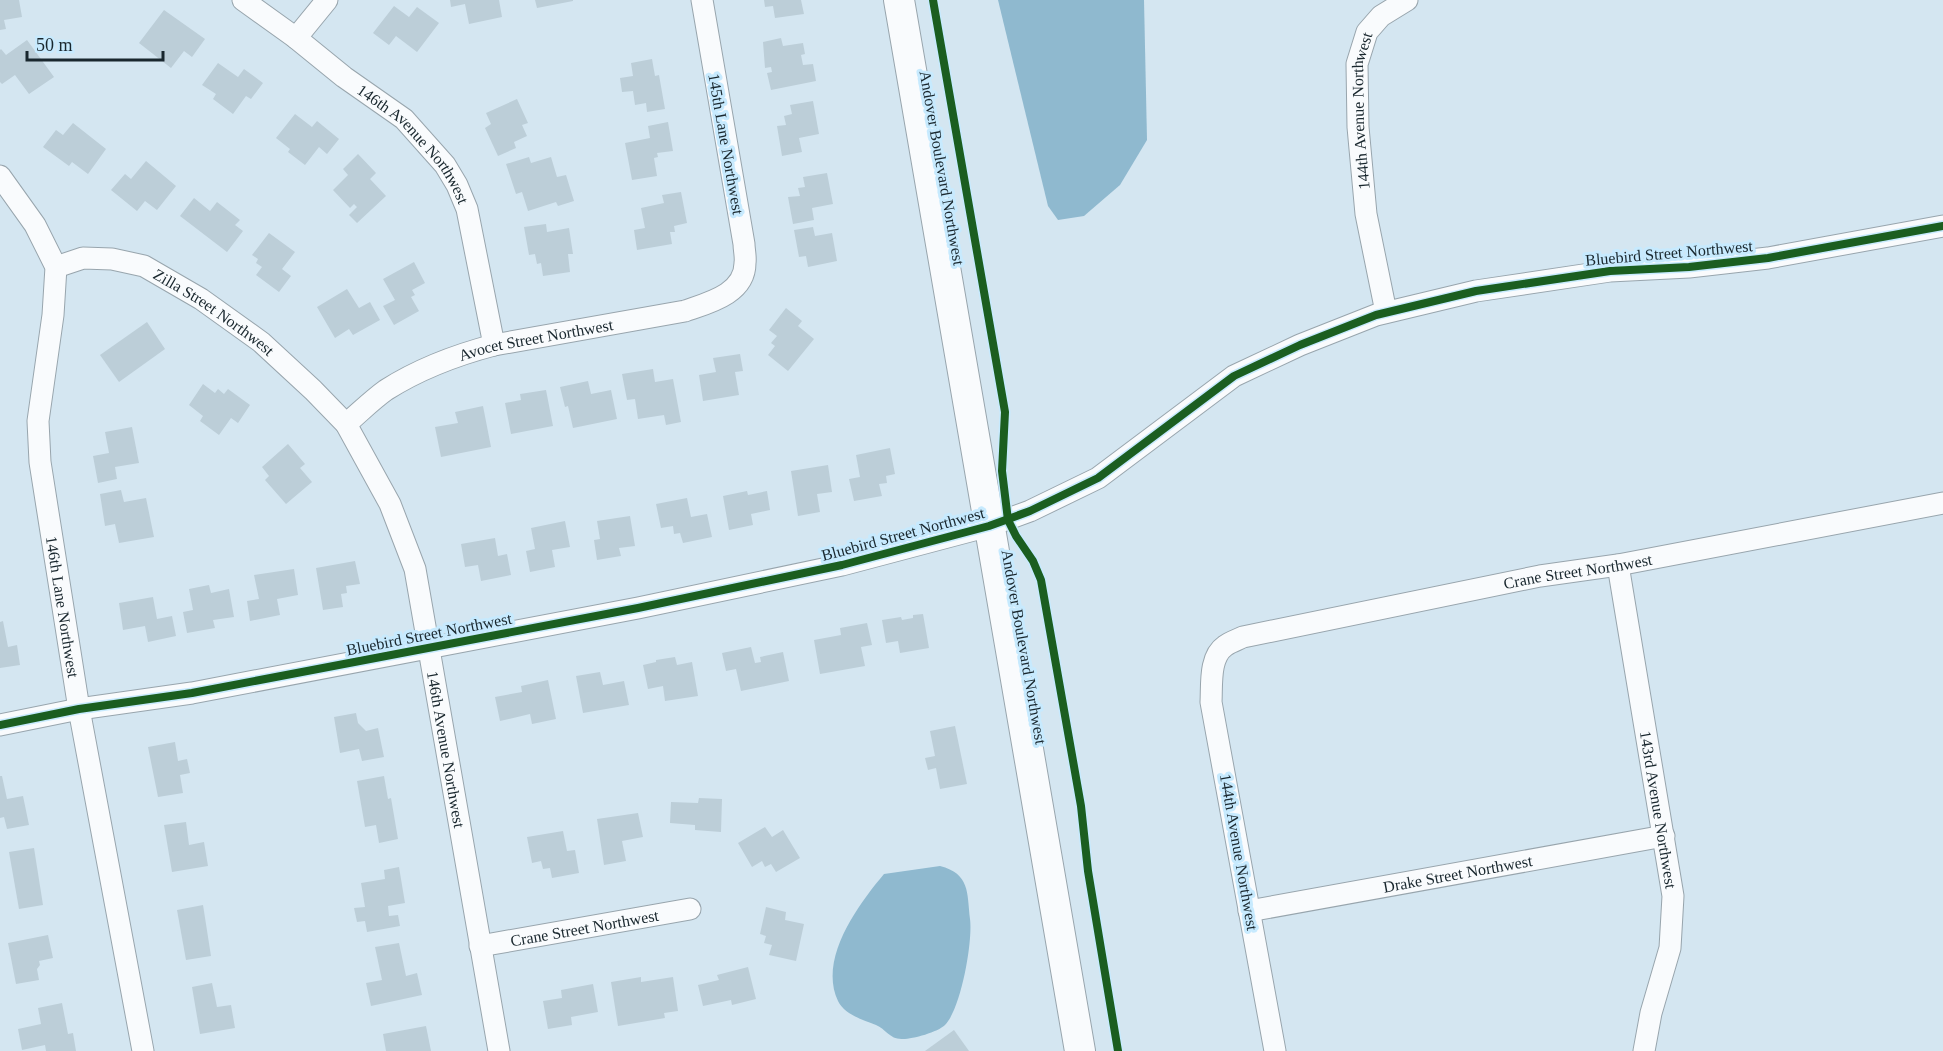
<svg xmlns="http://www.w3.org/2000/svg" width="1943" height="1051" viewBox="0 0 1943 1051" font-family="'Times New Roman',serif">
<style>
.water{fill:#8fb9cf}
.building{fill:#bcced8}
.lines{fill:none;stroke-linecap:round;stroke-linejoin:round}
.street-casing{stroke:#98a5ad;stroke-width:23}
.secondary-casing{stroke:#98a5ad;stroke-width:32}
.street{stroke:#f9fbfd;stroke-width:21}
.secondary{stroke:#f9fbfd;stroke-width:30}
.cycleway-casing{stroke:#c7eafe;stroke-width:11}
.cycleway{stroke:#1b5e20;stroke-width:8}
.labels{text-anchor:middle;dominant-baseline:central;stroke-width:6;stroke-linejoin:round;paint-order:stroke}
.street-label{font-size:16px;fill:#19272e;stroke:#c7eafe}
</style>
<rect width="100%" height="100%" fill="#d4e6f1"/>
<g class="water">
<polygon points="998,0 1144,0 1147,140 1120,185 1084,216 1058,220 1048,206"/>
<path d="M 940,866 C 970,874 967,892 970,919 C 973,941 961,1009 945,1025 C 938,1032 913,1039 903,1039 C 890,1040 886,1029 876,1025 C 863,1020 844,1014 838,1001 C 818,959 858,905 884,874 Z"/>
</g>
<g class="building">
<polygon points="0,0 19,0 22,17 4,20 6,29 0,30"/>
<polygon points="450,0 499,0 502,17 469,24 465,4 451,7"/>
<polygon points="535,0 573,0 573,1 537,8"/>
<polygon points="764,0 801,0 804,14 775,18 773,6 765,7"/>
<polygon points="394,6 409,17 417,7 439,23 417,52 396,36 389,45 373,33"/>
<polygon points="164,10 205,39 192,57 184,51 171,68 139,43"/>
<polygon points="781,38 783,46 803,43 805,54 801,55 803,65 813,64 816,81 771,90 767,73 772,72 771,67 765,68 763,42"/>
<polygon points="27,40 54,77 29,94 15,75 2,84 0,82 0,50 1,49 6,55"/>
<polygon points="652,59 655,76 659,75 665,109 647,112 646,103 635,105 633,91 622,92 620,78 633,76 631,63"/>
<polygon points="218,63 238,77 244,69 263,83 251,99 246,96 233,114 213,99 216,94 202,85"/>
<polygon points="517,99 528,123 522,125 527,136 514,142 516,148 498,156 485,128 491,124 486,113"/>
<polygon points="813,101 819,134 799,138 802,152 782,156 777,126 786,125 784,116 792,114 790,105"/>
<polygon points="295,114 312,127 317,121 339,139 327,154 319,147 305,165 288,152 290,149 276,138"/>
<polygon points="668,122 673,151 657,153 658,157 654,158 657,176 632,180 625,143 650,138 648,126"/>
<polygon points="73,123 106,149 88,174 72,162 69,166 43,147 56,130 63,135"/>
<polygon points="358,154 376,173 370,179 386,196 357,223 349,215 357,207 354,204 350,208 333,190 348,175 343,169"/>
<polygon points="529,157 531,163 551,157 557,177 566,175 574,201 558,206 556,202 528,211 522,192 516,194 506,164"/>
<polygon points="146,161 176,186 157,210 145,201 137,211 111,190 125,174 131,179"/>
<polygon points="827,173 833,204 812,208 814,220 793,224 788,197 800,196 798,188 805,187 803,177"/>
<polygon points="681,192 687,223 674,226 675,232 670,232 672,244 637,250 634,230 645,228 641,208 664,203 662,195"/>
<polygon points="194,198 210,211 217,202 240,220 235,225 243,231 227,252 180,216"/>
<polygon points="546,224 547,232 569,228 573,254 568,254 570,272 543,276 541,263 537,264 535,254 529,255 524,227"/>
<polygon points="813,227 815,236 832,233 837,261 808,267 806,256 799,257 794,230"/>
<polygon points="269,233 295,252 282,269 291,276 279,292 256,275 262,267 256,263 258,259 252,255"/>
<polygon points="414,262 425,283 412,290 415,295 411,297 419,311 394,325 383,306 395,300 383,279"/>
<polygon points="347,289 359,308 370,302 380,320 353,335 349,329 335,338 317,307"/>
<polygon points="786,308 802,321 798,326 814,339 788,371 768,355 775,346 771,343 777,336 769,330"/>
<polygon points="147,322 165,349 119,382 100,355"/>
<polygon points="740,354 743,371 735,372 739,395 703,401 699,375 716,372 713,358"/>
<polygon points="653,369 655,382 673,379 681,422 666,425 664,415 638,419 635,399 627,400 622,374"/>
<polygon points="588,381 591,394 611,390 617,419 573,428 568,406 565,407 560,387"/>
<polygon points="203,384 215,393 218,389 224,394 228,389 250,405 238,423 231,418 219,435 200,421 203,416 189,405"/>
<polygon points="546,390 553,426 511,434 505,403 521,400 520,394"/>
<polygon points="483,406 491,447 441,457 435,427 458,423 455,412"/>
<polygon points="132,427 139,463 115,467 117,479 98,483 93,456 109,453 105,432"/>
<polygon points="288,444 305,464 300,468 312,482 286,504 265,480 269,476 262,467"/>
<polygon points="890,448 895,474 886,476 887,483 879,484 882,496 854,501 849,479 860,477 856,455"/>
<polygon points="828,465 832,492 817,494 820,512 798,516 791,471"/>
<polygon points="121,490 124,502 146,498 154,537 119,543 115,524 105,526 100,494"/>
<polygon points="747,491 748,495 767,491 770,510 751,514 753,525 729,530 723,496"/>
<polygon points="687,498 691,517 707,514 712,537 683,543 680,533 674,534 673,526 661,528 656,504"/>
<polygon points="630,516 635,546 619,548 621,556 597,560 594,540 600,539 597,521"/>
<polygon points="565,521 570,547 552,550 555,567 530,572 526,551 535,549 531,528"/>
<polygon points="495,538 498,556 507,554 511,575 481,581 478,565 465,567 461,544"/>
<polygon points="355,561 360,584 346,586 347,593 341,594 343,607 323,610 316,568"/>
<polygon points="294,569 298,595 277,599 280,615 250,621 247,601 259,599 254,575"/>
<polygon points="209,585 211,593 229,589 234,617 213,620 215,628 187,633 183,612 193,610 189,589"/>
<polygon points="153,597 157,619 172,616 176,636 148,642 145,626 123,630 119,603"/>
<polygon points="923,614 929,648 900,653 898,641 886,643 882,620 901,617 902,620 913,618 913,615"/>
<polygon points="3,621 8,647 17,645 20,665 0,668 0,622"/>
<polygon points="867,623 872,645 861,647 865,666 820,674 814,640 841,635 840,628"/>
<polygon points="751,647 755,663 761,662 760,657 783,652 789,681 741,691 736,669 726,671 722,653"/>
<polygon points="675,657 677,665 692,662 698,696 665,701 663,686 648,689 643,665 656,662 656,660"/>
<polygon points="600,672 603,685 624,681 629,705 583,713 576,676"/>
<polygon points="548,680 556,719 532,724 530,714 500,721 495,697 522,692 521,686"/>
<polygon points="356,713 358,723 366,731 378,728 384,757 362,761 359,749 340,753 334,717"/>
<polygon points="955,726 967,784 940,789 936,768 928,770 925,758 935,756 930,731"/>
<polygon points="175,742 178,761 187,759 190,773 180,775 183,793 158,797 148,747"/>
<polygon points="0,776 2,776 7,799 23,796 29,825 7,829 4,817 0,818"/>
<polygon points="384,776 388,799 391,798 398,839 379,843 376,825 365,827 357,781"/>
<polygon points="699,798 722,799 721,832 695,830 695,825 670,823 671,802 698,803"/>
<polygon points="638,813 643,837 622,841 626,861 604,865 597,819"/>
<polygon points="186,822 189,845 204,842 208,866 172,872 164,825"/>
<polygon points="765,827 772,837 783,830 800,858 776,872 771,864 765,867 762,861 752,867 738,843"/>
<polygon points="563,831 567,851 575,850 579,873 552,878 550,868 543,869 541,861 532,863 527,837"/>
<polygon points="34,848 43,905 19,909 9,852"/>
<polygon points="399,867 405,903 388,906 389,916 398,915 400,926 367,932 365,921 357,922 354,908 365,907 361,883 385,879 384,870"/>
<polygon points="203,905 211,956 186,960 177,910"/>
<polygon points="766,907 786,912 785,920 804,924 796,961 769,955 772,945 764,943 766,936 760,934"/>
<polygon points="48,935 53,958 39,961 40,965 37,969 39,980 16,984 8,943"/>
<polygon points="399,943 406,976 417,973 422,995 371,1006 366,983 382,980 375,947"/>
<polygon points="748,967 756,999 732,1005 731,1000 703,1006 698,985 719,980 717,975"/>
<polygon points="641,977 641,982 673,977 678,1011 664,1013 665,1018 618,1026 611,982"/>
<polygon points="212,983 217,1007 231,1005 235,1028 200,1034 192,987"/>
<polygon points="593,984 598,1012 571,1017 572,1025 548,1029 543,1001 562,998 561,990"/>
<polygon points="62,1003 68,1034 73,1033 76,1051 46,1051 45,1045 22,1050 18,1029 41,1024 38,1008"/>
<polygon points="426,1026 431,1051 386,1051 383,1034"/>
<polygon points="954,1030 969,1051 925,1051"/>
</g>
<g class="lines">
<g class="street-casing">
<g id="street">
<path id="s1" d="M 243,0 L 296,38 L 344,77 L 404,119 L 445,165 L 457,185 L 467,209 L 494,345"/>
<polyline points="296,38 327,0"/>
<path id="s2" d="M 0,176 L 35,225 L 56,267 L 53,315 L 38,421 L 40,462 L 79,709 L 143,1051"/>
<path id="s3" d="M 56,267 L 83,258 L 112,259 L 144,266 L 201,299 L 261,342 L 313,390 L 346,424 L 390,504 L 415,569 L 499,1051"/>
<path id="s4" d="M 1386,312 L 1366,214 L 1358,127 L 1357,64 L 1367,32 L 1381,16 L 1407,0"/>
<path id="s5" d="M 346,424 C 359,413 372,400 386,390 C 419,369 456,355 494,345 L 685,311 C 708,303 745,294 745,263 C 746,257 744,250 744,244 L 702,0"/>
<path id="s6" d="M 1618,565 L 1673,896 L 1670,948 L 1651,1013 L 1644,1051"/>
<polyline points="0,725 79,709 192,693 638,608 842,565 989,526 1030,511 1098,478 1234,376 1300,345 1376,315 1476,291 1610,271 1689,267 1768,258 1943,226"/>
<path id="s7" d="M 1249,911 L 1664,836"/>
<path id="s8" d="M 480,946 L 690,909"/>
<path id="s9" d="M 1275,1051 L 1211,702 C 1212,685 1209,657 1225,646 C 1230,642 1237,640 1243,637 L 1540,576 L 1618,565 L 1943,503"/>
</g>
</g>
<g class="secondary-casing">
<polyline id="secondary" points="899,0 1080,1051"/>
</g>
<use href="#street" class="street"/>
<use href="#secondary" class="secondary"/>
<g class="cycleway-casing">
<g id="cycleway">
<polyline points="933,0 1005,412 1002,471 1008,520 1016,536 1033,561 1041,580 1081,806 1088,871 1118,1051"/>
<polyline points="0,725 79,709 192,693 638,608 842,565 989,526 1030,511 1098,478 1234,376 1300,345 1376,315 1476,291 1610,271 1689,267 1768,258 1943,226"/>
</g>
</g>
<use href="#cycleway" class="cycleway"/>
</g>
<g class="labels">
<g class="street-label">
<text stroke="none"><textPath href="#s4" startOffset="204">144th Avenue Northwest</textPath></text>
<text transform="translate(726 144) rotate(80)">145th Lane Northwest</text>
<text stroke="none"><textPath href="#s1" startOffset="225">146th Avenue Northwest</textPath></text>
<text transform="translate(942 168) rotate(80)">Andover Boulevard Northwest</text>
<text transform="translate(1669 253) rotate(-5)">Bluebird Street Northwest</text>
<text stroke="none"><textPath href="#s3" startOffset="174">Zilla Street Northwest</textPath></text>
<text stroke="none"><textPath href="#s5" startOffset="212">Avocet Street Northwest</textPath></text>
<text transform="translate(903 534) rotate(-15)">Bluebird Street Northwest</text>
<text stroke="none"><textPath href="#s9" startOffset="776">Crane Street Northwest</textPath></text>
<text stroke="none"><textPath href="#s2" startOffset="450">146th Lane Northwest</textPath></text>
<text transform="translate(429 634) rotate(-11)">Bluebird Street Northwest</text>
<text transform="translate(1024 647) rotate(80)">Andover Boulevard Northwest</text>
<text stroke="none"><textPath href="#s3" startOffset="692">146th Avenue Northwest</textPath></text>
<text stroke="none"><textPath href="#s6" startOffset="248">143rd Avenue Northwest</textPath></text>
<text transform="translate(1239 852) rotate(80)">144th Avenue Northwest</text>
<text stroke="none"><textPath href="#s7" startOffset="212">Drake Street Northwest</textPath></text>
<text stroke="none"><textPath href="#s8" startOffset="106">Crane Street Northwest</textPath></text>
</g>
</g>
<path d="M27 51v9h136v-9" fill="none" stroke="#19272e" stroke-width="3"/>
<text x="36" y="51" font-size="18" fill="#19272e" stroke="#c7eafe" stroke-width="4.5" paint-order="stroke">50 m</text>
</svg>
